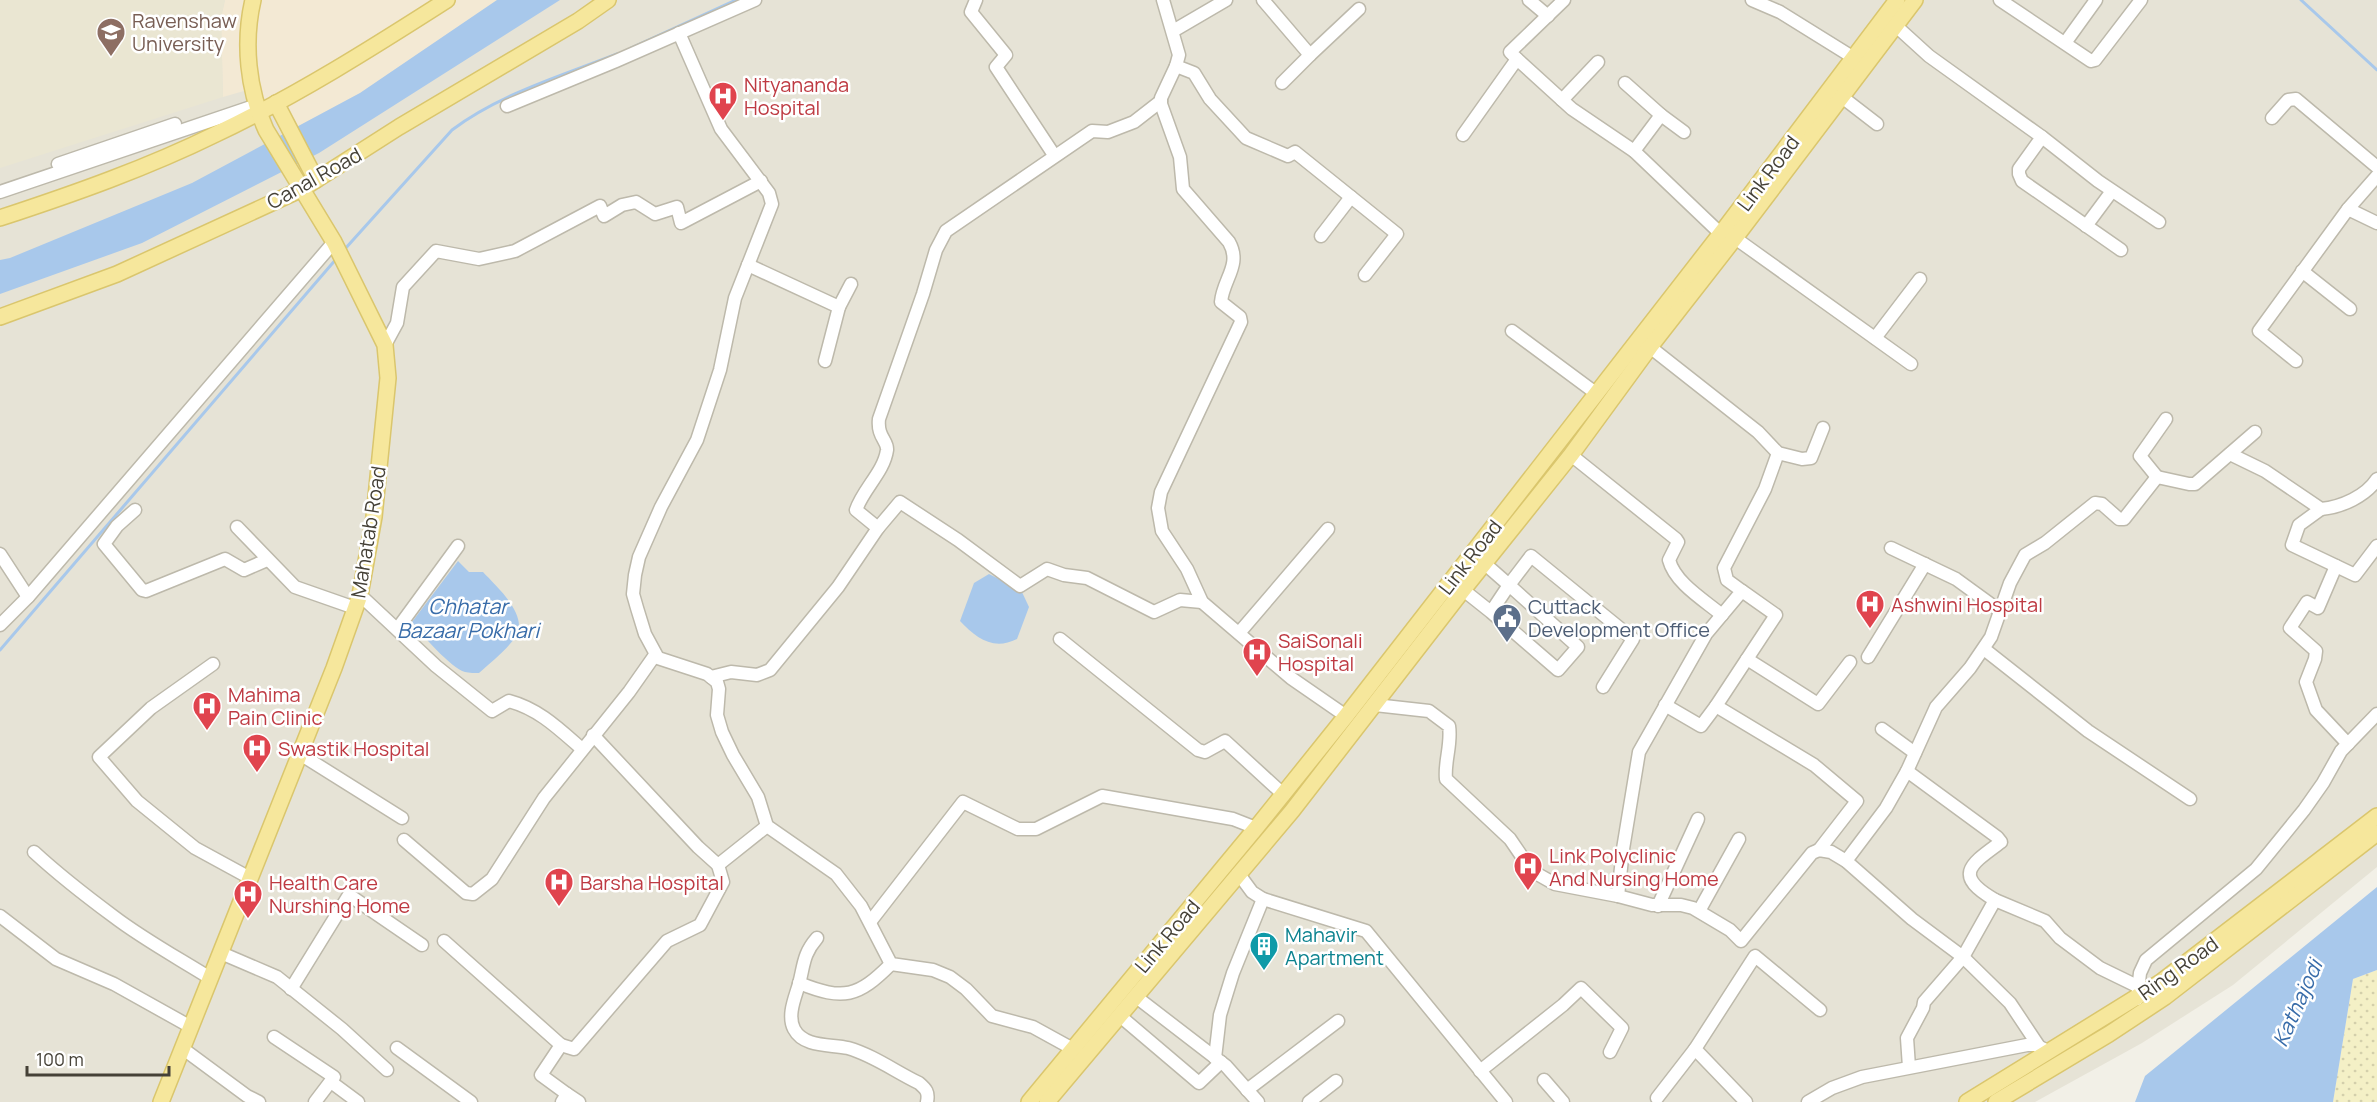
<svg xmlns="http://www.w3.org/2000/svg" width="2377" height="1102" viewBox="0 0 2377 1102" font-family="Manrope,sans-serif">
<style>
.residential{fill:#e6e3d6}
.commercial{fill:#f3e9d4}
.education{fill:#eae6d2}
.sand{fill:url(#sand-dots)}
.water{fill:#a8c8eb}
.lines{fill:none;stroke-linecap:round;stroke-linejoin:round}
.stream{stroke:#a8c8eb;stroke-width:3}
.minor-casing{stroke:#bdb9ab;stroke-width:15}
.major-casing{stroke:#dac66d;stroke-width:18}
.minor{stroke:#fff;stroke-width:12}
.major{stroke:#f6e79c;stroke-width:15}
.labels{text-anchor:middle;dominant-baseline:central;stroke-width:5;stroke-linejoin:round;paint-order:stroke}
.education-label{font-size:20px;fill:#785e54;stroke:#fff;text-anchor:start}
.health-label{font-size:20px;fill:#be3a42;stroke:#fff;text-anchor:start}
.street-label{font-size:20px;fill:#454137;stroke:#fff}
.service-label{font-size:20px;fill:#4e5e75;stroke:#fff;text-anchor:start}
.culture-label{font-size:20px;fill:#0d838f;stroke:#fff;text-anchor:start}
.water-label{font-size:21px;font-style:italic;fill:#386ca9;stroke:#fff}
</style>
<defs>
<pattern id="sand-dots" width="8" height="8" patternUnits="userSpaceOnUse" patternTransform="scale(1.5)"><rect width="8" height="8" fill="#f4f0c6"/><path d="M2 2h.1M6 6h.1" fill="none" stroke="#d3cfab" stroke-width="1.8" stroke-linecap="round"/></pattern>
</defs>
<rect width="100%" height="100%" fill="#f2f0e7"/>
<polygon class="residential" points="0,0 2377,0 2377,867 2233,985 2142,1043 2035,1102 0,1102"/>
<polygon class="commercial" points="225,0 497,0 360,93 282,135 258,87 223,97 221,18"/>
<polygon class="education" points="0,0 225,0 221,18 223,97 0,168"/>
<polygon class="sand" points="2377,970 2377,1102 2333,1102 2353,979"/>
<g class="water">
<polygon points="497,0 560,0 319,153 142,243 0,294 0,260 10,258 192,183 360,93"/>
<path d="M 458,561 L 469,572 L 483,572 C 496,586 529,615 516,636 C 507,650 491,662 479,673 C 475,673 469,673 465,672 C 451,668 421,634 412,622 Z"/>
<path d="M 989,574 L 1021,590 L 1029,607 L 1017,639 C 993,651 976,638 960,621 L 974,583 Z"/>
<polygon points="2377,887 2377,970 2353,979 2333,1102 2135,1102 2145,1076"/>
</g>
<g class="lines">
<g class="stream">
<polyline points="2301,0 2377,70"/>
<polyline points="631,48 736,0"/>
<path d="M 344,250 L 452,130 C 500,94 561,76 617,54"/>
<polyline points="0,650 337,258"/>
</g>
<g class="minor-casing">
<g id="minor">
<polyline points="976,0 971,12 1006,55 996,67 1054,155"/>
<path d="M 1163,0 L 1179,55 L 1176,66 L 1161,98 L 1161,104 L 1180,157 L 1183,189 L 1229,242 C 1242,265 1223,279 1221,302 L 1240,317 L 1241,322 L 1161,492 L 1158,508 L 1162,531 L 1187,569 L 1202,602 L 1291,678 L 1346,716"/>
<polyline points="1263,0 1310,55 1282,83"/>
<polyline points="1529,0 1548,16"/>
<polyline points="1752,0 1780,12 1854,58"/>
<polyline points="2000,0 2091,61 2095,60 2141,0"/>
<polyline points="1896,26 1929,56 2042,137 2098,181 2159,222"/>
<polyline points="1173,31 1226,0"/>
<polyline points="679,33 721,129 769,193 772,204 735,298 720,370 697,440 661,507 639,557 635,575 633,594 637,608 645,634 658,658 707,674 717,682 719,689 717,715 722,732 733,755 758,797 767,826 836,874 861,906 891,964 933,970 950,977 966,989 992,1016 1033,1027 1073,1049"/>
<polyline points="2065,43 2096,0"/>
<polyline points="1310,55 1359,9"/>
<polyline points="1517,59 1510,52 1564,0"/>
<polyline points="1176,66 1194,73 1210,99 1246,138 1288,156 1295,152 1397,234 1365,275"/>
<polyline points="1625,83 1661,115 1634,151"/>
<polyline points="1842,97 1877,124"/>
<polyline points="1562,100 1598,62"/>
<polyline points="507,106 616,61 755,0"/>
<polyline points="1661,115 1684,132"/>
<polyline points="2272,118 2288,100 2296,99 2377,167"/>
<polyline points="1463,135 1517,59 1572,109 1634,151 1721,234 1735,238 1911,364"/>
<polyline points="2042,137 2019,169 2019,174 2022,181 2121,250"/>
<polyline points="58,164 175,124"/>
<polyline points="0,192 257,105"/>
<polyline points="2348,209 2377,223"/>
<polyline points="2086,226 2112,191"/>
<polyline points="1321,236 1351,197"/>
<polyline points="748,265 839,307 825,361"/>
<polyline points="2302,271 2350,309"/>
<polyline points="839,307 851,284"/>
<polyline points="1512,331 1597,394"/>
<polyline points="1875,338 1920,279"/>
<polyline points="385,345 397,323 403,287 436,251 479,259 515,251 600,206 604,216 622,205 636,202 655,214 677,207 681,223 761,181"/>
<polyline points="1650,347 1758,432 1778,453 1802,459 1811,458 1823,428"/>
<polyline points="2296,361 2259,331 2348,209 2377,176"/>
<path d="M 2230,454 L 2265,471 L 2321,509 C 2342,507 2366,496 2377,479"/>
<path d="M 1571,455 L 1676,539 L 1678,542 L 1669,560 C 1675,583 1704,600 1722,615"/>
<polyline points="2157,477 2140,456 2166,419"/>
<polyline points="2321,509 2299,525 2292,545 2355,575 2377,546"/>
<polyline points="135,510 117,526 104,544 142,590 146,591 225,559 244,570 267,560"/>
<polyline points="237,527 295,587 355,608"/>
<polyline points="878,528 900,502 958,540 1020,586 1047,569 1064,575 1087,578 1154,612 1180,600 1202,602"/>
<polyline points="1891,548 1956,579 2000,611"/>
<polyline points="0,554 28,597"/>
<polyline points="1484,563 1509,585 1531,556 1633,639 1603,687"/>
<polyline points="2336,566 2318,608 2307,602 2290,628 2316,651 2315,659 2306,682 2316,710 2348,744"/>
<polyline points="1457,585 1491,612 1509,585 1578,647 1558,670 1491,612"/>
<polyline points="1742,591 1776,615 1716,706 1814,765 1857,801 1819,850"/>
<path d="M 360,595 L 436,666 L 492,711 L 509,701 C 539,709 559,729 582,749"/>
<polyline points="0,625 28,597 334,242"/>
<polyline points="398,628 458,546"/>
<polyline points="1239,633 1328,529"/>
<polyline points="1060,639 1198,750 1205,752 1225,741 1284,795"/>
<polyline points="1984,649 2088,731 2190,799"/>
<polyline points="1868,657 1925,564"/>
<polyline points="1747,659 1818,704 1850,662"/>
<polyline points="213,664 151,708 99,757 137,801 195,848 250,878"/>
<path d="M 711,677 L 731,672 L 757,675 L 770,670 L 838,587 L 878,528 L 856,510 C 863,489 884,472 887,450 C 888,441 877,437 879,419 L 923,294 L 936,250 L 946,231 L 1092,131 L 1108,132 L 1134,122 L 1161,101"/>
<path d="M 1375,705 L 1429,711 L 1449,726 C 1452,744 1444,762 1446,779 L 1510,839 L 1527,864 L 1539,875 L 1555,884 L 1618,896 L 1652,905 L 1681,905 L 1693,908 L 1730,930 L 1741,941 L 1812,853 L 1819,850 L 1831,852 L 1846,861 L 1912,919 L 1963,957 L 2010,1003 L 2040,1048"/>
<polyline points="1665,705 1701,726 1716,706"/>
<polyline points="1882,729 1915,753"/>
<polyline points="593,735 698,847 718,865 767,826"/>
<polyline points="300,754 402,818"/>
<path d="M 1907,771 L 1997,837 L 2001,842 C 1971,864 1952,875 1995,900"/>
<polyline points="404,840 466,893 473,894 492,879 544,798 629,692 655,655"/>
<path d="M 34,852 C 59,875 86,896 113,916 C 143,939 178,958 210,978"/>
<polyline points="1846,861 1886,808 1907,771 1936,707 1970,668 1991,637 2010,583 2025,555 2045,543 2095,503 2102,504 2119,519 2124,519 2157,477 2189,484 2195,484 2255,432"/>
<polyline points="1238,873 1252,892 1263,899 1366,931 1506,1102"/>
<polyline points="1618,896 1623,849 1639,752 1706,634 1742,591 1727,580 1724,568 1765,489 1778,453"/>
<polyline points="1658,906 1698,819"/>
<polyline points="1699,911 1739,839"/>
<polyline points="0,916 56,959 114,984 191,1027"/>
<polyline points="870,922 963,802 1018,829 1036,829 1102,796 1233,819 1256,828"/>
<path d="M 817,938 C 803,954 804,965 799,984 C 795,998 787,1015 794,1029 C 804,1048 831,1044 848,1048 C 873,1055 896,1072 919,1083 C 926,1089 929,1092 927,1102"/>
<polyline points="444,941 561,1045 541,1075 567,1094 562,1102"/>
<polyline points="221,953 277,977 342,1029 387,1070"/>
<path d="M 799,983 C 844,1001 858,997 891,964"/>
<polyline points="291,989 349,895 422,945"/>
<polyline points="1135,996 1226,1066 1258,1102"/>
<polyline points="2137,999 2140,973 2146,960 2256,869 2304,810 2323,783 2341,751 2377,714"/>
<polyline points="1120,1016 1199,1083 1221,1062"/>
<polyline points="274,1037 334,1077 315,1102"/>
<polyline points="561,1045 574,1049 667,941 700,925 723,882 718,865"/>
<polyline points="182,1048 247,1096 259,1102"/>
<polyline points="397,1048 471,1102"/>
<polyline points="1215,1058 1220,1015 1233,973 1263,899"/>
<polyline points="1909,1067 1907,1038 1923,1008 1924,1002 1963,957 1995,900 2045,921 2060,938 2100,968 2139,987"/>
<polyline points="1480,1071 1563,1005 1581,988 1622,1028 1610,1052"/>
<polyline points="1544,1080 1563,1102"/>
<polyline points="331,1082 358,1102"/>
<polyline points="1247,1090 1338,1021"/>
<polyline points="567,1094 579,1102"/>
<polyline points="1657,1098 1695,1049"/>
<polyline points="1309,1102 1336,1081"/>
<polyline points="1746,1102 1695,1049 1755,956 1820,1010"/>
<polyline points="1808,1102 1832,1088 1862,1077 2027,1045 2035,1045 2044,1049"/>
</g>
</g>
<g class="major-casing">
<g id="major">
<polyline points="276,103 316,180"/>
<path d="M 0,218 C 73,194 147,168 216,134 C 296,96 372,48 447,0"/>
<polyline points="0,317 117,274 302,189 399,127 578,21 608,0"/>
<path d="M 161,1102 L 334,668 L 360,595 L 374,517 L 388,378 L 385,345 L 334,242 L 266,130 C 248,90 243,43 253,0"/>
<polyline points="1029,1102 1256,828 1346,716 1725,228 1897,0"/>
<polyline points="1047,1102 1292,811 1463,590 1571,455 1650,347 1735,238 1915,0"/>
<polyline points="1967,1102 2161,982 2377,816"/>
<polyline points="1996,1102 2109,1034 2165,997 2377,833"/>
</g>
</g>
<use href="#minor" class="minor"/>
<use href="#major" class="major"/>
</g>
<defs>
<g id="university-pin" transform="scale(1.5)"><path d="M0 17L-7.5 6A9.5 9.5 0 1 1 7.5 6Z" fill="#8d6e63" stroke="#fff"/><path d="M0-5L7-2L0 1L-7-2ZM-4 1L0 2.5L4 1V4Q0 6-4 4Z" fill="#fff"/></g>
<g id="hospital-pin" transform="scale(1.5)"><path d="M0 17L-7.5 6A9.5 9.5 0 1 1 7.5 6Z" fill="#e0444e" stroke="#fff"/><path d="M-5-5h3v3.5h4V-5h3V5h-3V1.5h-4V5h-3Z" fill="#fff"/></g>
<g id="civic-pin" transform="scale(1.5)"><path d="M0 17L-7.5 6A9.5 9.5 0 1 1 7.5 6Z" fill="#5c6f8a" stroke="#fff"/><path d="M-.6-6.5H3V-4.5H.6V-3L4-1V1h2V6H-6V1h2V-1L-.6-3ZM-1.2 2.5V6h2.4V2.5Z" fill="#fff"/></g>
<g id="building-pin" transform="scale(1.5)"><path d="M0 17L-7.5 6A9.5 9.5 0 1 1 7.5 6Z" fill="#0f9aa8" stroke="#fff"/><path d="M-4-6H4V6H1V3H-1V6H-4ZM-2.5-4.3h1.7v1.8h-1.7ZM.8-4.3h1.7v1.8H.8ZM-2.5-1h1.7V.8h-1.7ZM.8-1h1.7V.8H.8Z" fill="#fff"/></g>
</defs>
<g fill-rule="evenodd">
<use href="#university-pin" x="111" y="32"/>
<use href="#hospital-pin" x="723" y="96"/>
<use href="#hospital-pin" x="1870" y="604"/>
<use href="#civic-pin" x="1507" y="618"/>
<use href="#hospital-pin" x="1257" y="652"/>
<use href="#hospital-pin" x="207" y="706"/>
<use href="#hospital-pin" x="257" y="748"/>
<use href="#hospital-pin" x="1528" y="866"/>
<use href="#hospital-pin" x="559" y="882"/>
<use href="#hospital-pin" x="248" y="894"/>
<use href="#building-pin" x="1264" y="946"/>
</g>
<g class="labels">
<g class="education-label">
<text x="132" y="20">Ravenshaw<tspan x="132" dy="23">University</tspan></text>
</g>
<g class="health-label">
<text x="744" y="84">Nityananda<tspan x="744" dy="23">Hospital</tspan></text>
<text x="1891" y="604">Ashwini Hospital</text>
<text x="1278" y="640">SaiSonali<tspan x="1278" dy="23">Hospital</tspan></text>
<text x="228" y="694">Mahima<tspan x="228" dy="23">Pain Clinic</tspan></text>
<text x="278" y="748">Swastik Hospital</text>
<text x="1549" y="855">Link Polyclinic<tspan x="1549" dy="23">And Nursing Home</tspan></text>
<text x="269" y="882">Health Care<tspan x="269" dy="23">Nurshing Home</tspan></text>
<text x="580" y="882">Barsha Hospital</text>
</g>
<g class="street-label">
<text transform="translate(1768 173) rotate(-53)">Link Road</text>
<text transform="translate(314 178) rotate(-29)">Canal Road</text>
<text transform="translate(368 532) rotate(-81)">Mahatab Road</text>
<text transform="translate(1470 557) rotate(-52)">Link Road</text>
<text transform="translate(1167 936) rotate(-50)">Link Road</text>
<text transform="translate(2178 968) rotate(-36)">Ring Road</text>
</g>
<g class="service-label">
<text x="1528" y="606">Cuttack<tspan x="1528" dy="23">Development Office</tspan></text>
</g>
<g class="culture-label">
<text x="1285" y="934">Mahavir<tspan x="1285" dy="23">Apartment</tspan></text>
</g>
<g class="water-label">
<text x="468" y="606">Chhatar<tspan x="468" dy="24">Bazaar Pokhari</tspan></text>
<text transform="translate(2297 1003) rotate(-66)">Kathajodi</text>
</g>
</g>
<path d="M27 1066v9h142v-9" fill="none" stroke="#454137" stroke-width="3"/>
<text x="36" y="1066" font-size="18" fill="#454137" stroke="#ffffff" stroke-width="4.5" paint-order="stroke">100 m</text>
</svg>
